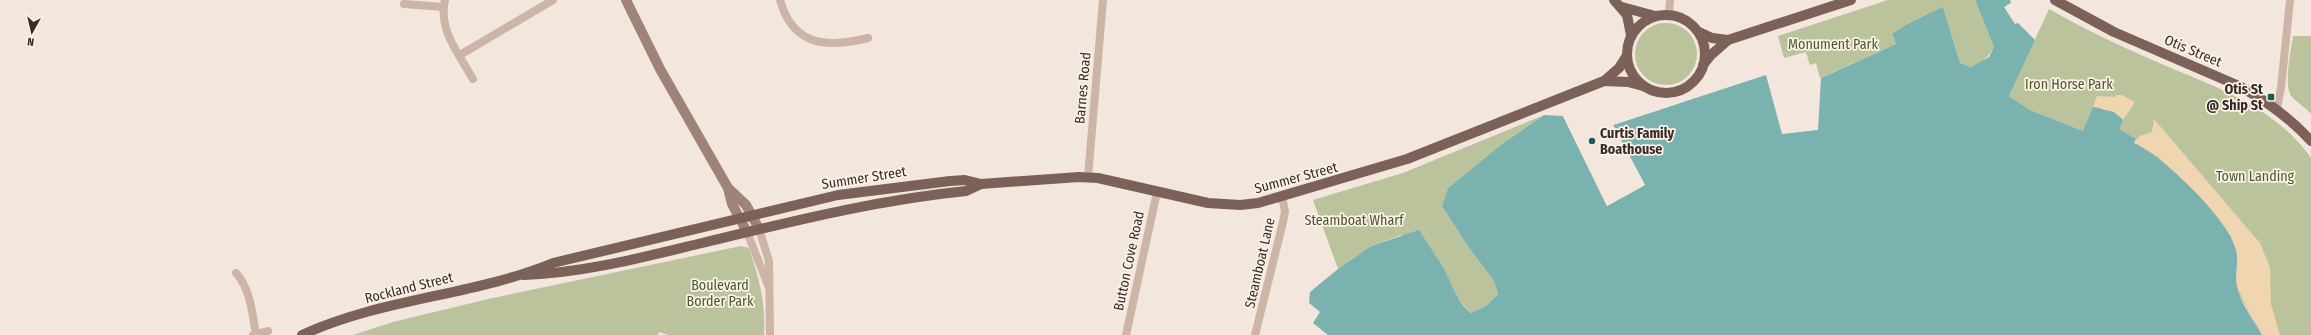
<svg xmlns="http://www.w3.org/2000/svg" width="2311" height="335" viewBox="0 0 2311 335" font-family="'Fira Sans Condensed',sans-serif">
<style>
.green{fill:#bac39b}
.sand{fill:#f0d5b1}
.water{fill:#79b2af}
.pier{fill:#f3e6dc}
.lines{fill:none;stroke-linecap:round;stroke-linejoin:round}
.street{stroke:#ccb4a7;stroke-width:8}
.secondary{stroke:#a08378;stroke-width:10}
.primary{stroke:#7b6158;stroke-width:10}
.poi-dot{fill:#1b5c5a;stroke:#fbf1e9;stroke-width:1.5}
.labels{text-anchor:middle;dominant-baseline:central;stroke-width:3.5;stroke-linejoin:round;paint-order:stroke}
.park-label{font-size:14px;fill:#4c582a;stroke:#fbf1e9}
.street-label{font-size:14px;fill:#382c28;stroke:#fbf1e9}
.poi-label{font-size:14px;font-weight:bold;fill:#382c28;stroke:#fbf1e9;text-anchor:end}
</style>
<rect width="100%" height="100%" fill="#f3e6dc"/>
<g class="green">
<path d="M 1888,0 L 1975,0 L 1994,47 C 1988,58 1982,62 1971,67 L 1960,63 L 1943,7 L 1892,35 L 1896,44 L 1820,78 L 1816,63 L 1810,65 L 1806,52 L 1784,58 L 1778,36 Z"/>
<path d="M 2049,9 C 2086,30 2124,48 2164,65 C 2218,88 2275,107 2311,158 L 2311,335 L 2262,335 L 2239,294 L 2136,139 L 2118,129 L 2114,112 L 2103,108 L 2083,131 L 2030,110 L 2009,96 Z"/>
<circle cx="1666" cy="54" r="31"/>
<path d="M 2293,36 L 2311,36 L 2311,114 C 2305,107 2298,103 2292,97 C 2283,87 2291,49 2293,36 Z"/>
<polygon points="1544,115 1502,144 1448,188 1442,206 1467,245 1494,281 1498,294 1486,306 1471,313 1456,297 1443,268 1401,235 1371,246 1338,269 1313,200 1403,173"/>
<path d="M 741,246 L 749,248 C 759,278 766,304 764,335 L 668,335 L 659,332 L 658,335 L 353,335 L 393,322 L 488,299 Z"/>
</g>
<g class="sand">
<path d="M 2116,95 L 2122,95 L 2135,102 L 2123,120 C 2117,112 2103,108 2093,107 L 2097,96 L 2115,97 Z"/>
<polygon points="2154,119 2260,243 2270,267 2271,304 2280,335 2262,335 2236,286 2231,236 2205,203 2158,157 2134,143 2140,136 2152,132"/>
</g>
<path class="water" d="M 1975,0 L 2010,0 L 2011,3 L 2004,7 L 2015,24 L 2018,23 L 2035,40 L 2009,96 L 2030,110 L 2083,131 L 2093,107 L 2114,112 L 2123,120 L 2119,129 L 2136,139 L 2134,143 C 2162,155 2227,218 2235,247 C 2240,260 2234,273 2237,286 C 2240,303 2254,320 2262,335 L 1328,335 L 1313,323 L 1320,312 L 1309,303 L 1310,292 L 1338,269 L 1371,246 L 1419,230 C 1427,243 1436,256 1444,269 C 1453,286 1455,300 1471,313 L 1486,306 L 1498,294 L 1494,281 L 1467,245 L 1442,206 L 1448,188 L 1502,144 L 1544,115 L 1563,116 L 1607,206 L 1645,185 L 1613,125 L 1766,75 L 1782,134 L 1818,130 L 1821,78 L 1896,44 L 1892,34 L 1906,25 L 1943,7 L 1960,63 L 1971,67 L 1989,57 L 1994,47 Z"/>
<polygon class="pier" points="1676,102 1677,104 1613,125 1645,185 1607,206 1562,114 1565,115 1608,203 1643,184 1611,124"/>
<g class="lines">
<g class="street">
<path d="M 445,0 C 438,30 459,54 473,79"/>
<path d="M 780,0 C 793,47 828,48 868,38"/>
<polyline points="404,4 443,7"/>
<polyline points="1669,14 1670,0"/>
<polyline points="460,55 553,0"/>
<polyline points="2277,108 2281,88 2290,0"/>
<polyline points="1088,177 1103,0"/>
<polyline points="759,229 769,261 770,335"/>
<polyline points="747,232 768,285"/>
<path d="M 236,273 C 251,290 252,313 256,334"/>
<polyline points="253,335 268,331"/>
<polyline points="1126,335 1157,192"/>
<polyline points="1255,335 1283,222 1285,211 1282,197"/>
</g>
<g class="secondary">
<polyline points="626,0 660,69 728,188 732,204 747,232"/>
<polyline points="728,188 746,205 759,229"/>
</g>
<g class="primary">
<polyline points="1614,0 1627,15 1631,35"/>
<path d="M 2055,0 L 2114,32 L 2239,86 C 2267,101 2290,118 2311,141"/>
<polyline points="1622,7 1655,16"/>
<circle cx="1666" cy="54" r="39"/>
<polyline points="1699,32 1712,38 1728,40"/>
<polyline points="1703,65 1711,55 1728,40 1851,0"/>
<polyline points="1604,81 1628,82 1643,86"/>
<path d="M 524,275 C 584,273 644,257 702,243 C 790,222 876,200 966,191 L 981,184 L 1079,177 L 1098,178 L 1208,203 L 1240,205 L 1258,203 L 1407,159 L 1604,81 L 1619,68 L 1626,57"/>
<path d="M 302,335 C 382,298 473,296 553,263 L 838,195 L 950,181 L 965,180 L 981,184"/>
</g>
</g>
<g class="poi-dot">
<rect x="2267" y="93" width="8" height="8" rx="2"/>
<circle cx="1592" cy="141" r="4"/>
</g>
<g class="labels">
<g class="park-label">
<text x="1833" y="44">Monument Park</text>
<text x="2069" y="84">Iron Horse Park</text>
<text x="2255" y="176">Town Landing</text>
<text x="1354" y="220">Steamboat Wharf</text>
<text x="720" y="285">Boulevard<tspan x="720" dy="16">Border Park</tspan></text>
</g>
<g class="street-label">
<text transform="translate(2193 51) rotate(23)">Otis Street</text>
<text transform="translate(1083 88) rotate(-85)">Barnes Road</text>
<text transform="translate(864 178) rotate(-9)">Summer Street</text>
<text transform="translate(1296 178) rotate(-15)">Summer Street</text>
<text transform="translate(1129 261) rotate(-78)">Button Cove Road</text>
<text transform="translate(1260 263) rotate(-77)">Steamboat Lane</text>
<text transform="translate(409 288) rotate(-14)">Rockland Street</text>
</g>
<g class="poi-label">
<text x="2263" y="89">Otis St<tspan x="2263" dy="16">@ Ship St</tspan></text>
<text x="1600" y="133" text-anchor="start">Curtis Family<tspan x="1600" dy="16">Boathouse</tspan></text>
</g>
</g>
<g transform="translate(32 32) rotate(188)" stroke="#fbf1e9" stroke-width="3" paint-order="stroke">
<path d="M0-3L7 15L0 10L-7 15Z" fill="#382c28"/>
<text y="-6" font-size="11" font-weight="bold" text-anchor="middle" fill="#382c28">N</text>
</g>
</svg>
